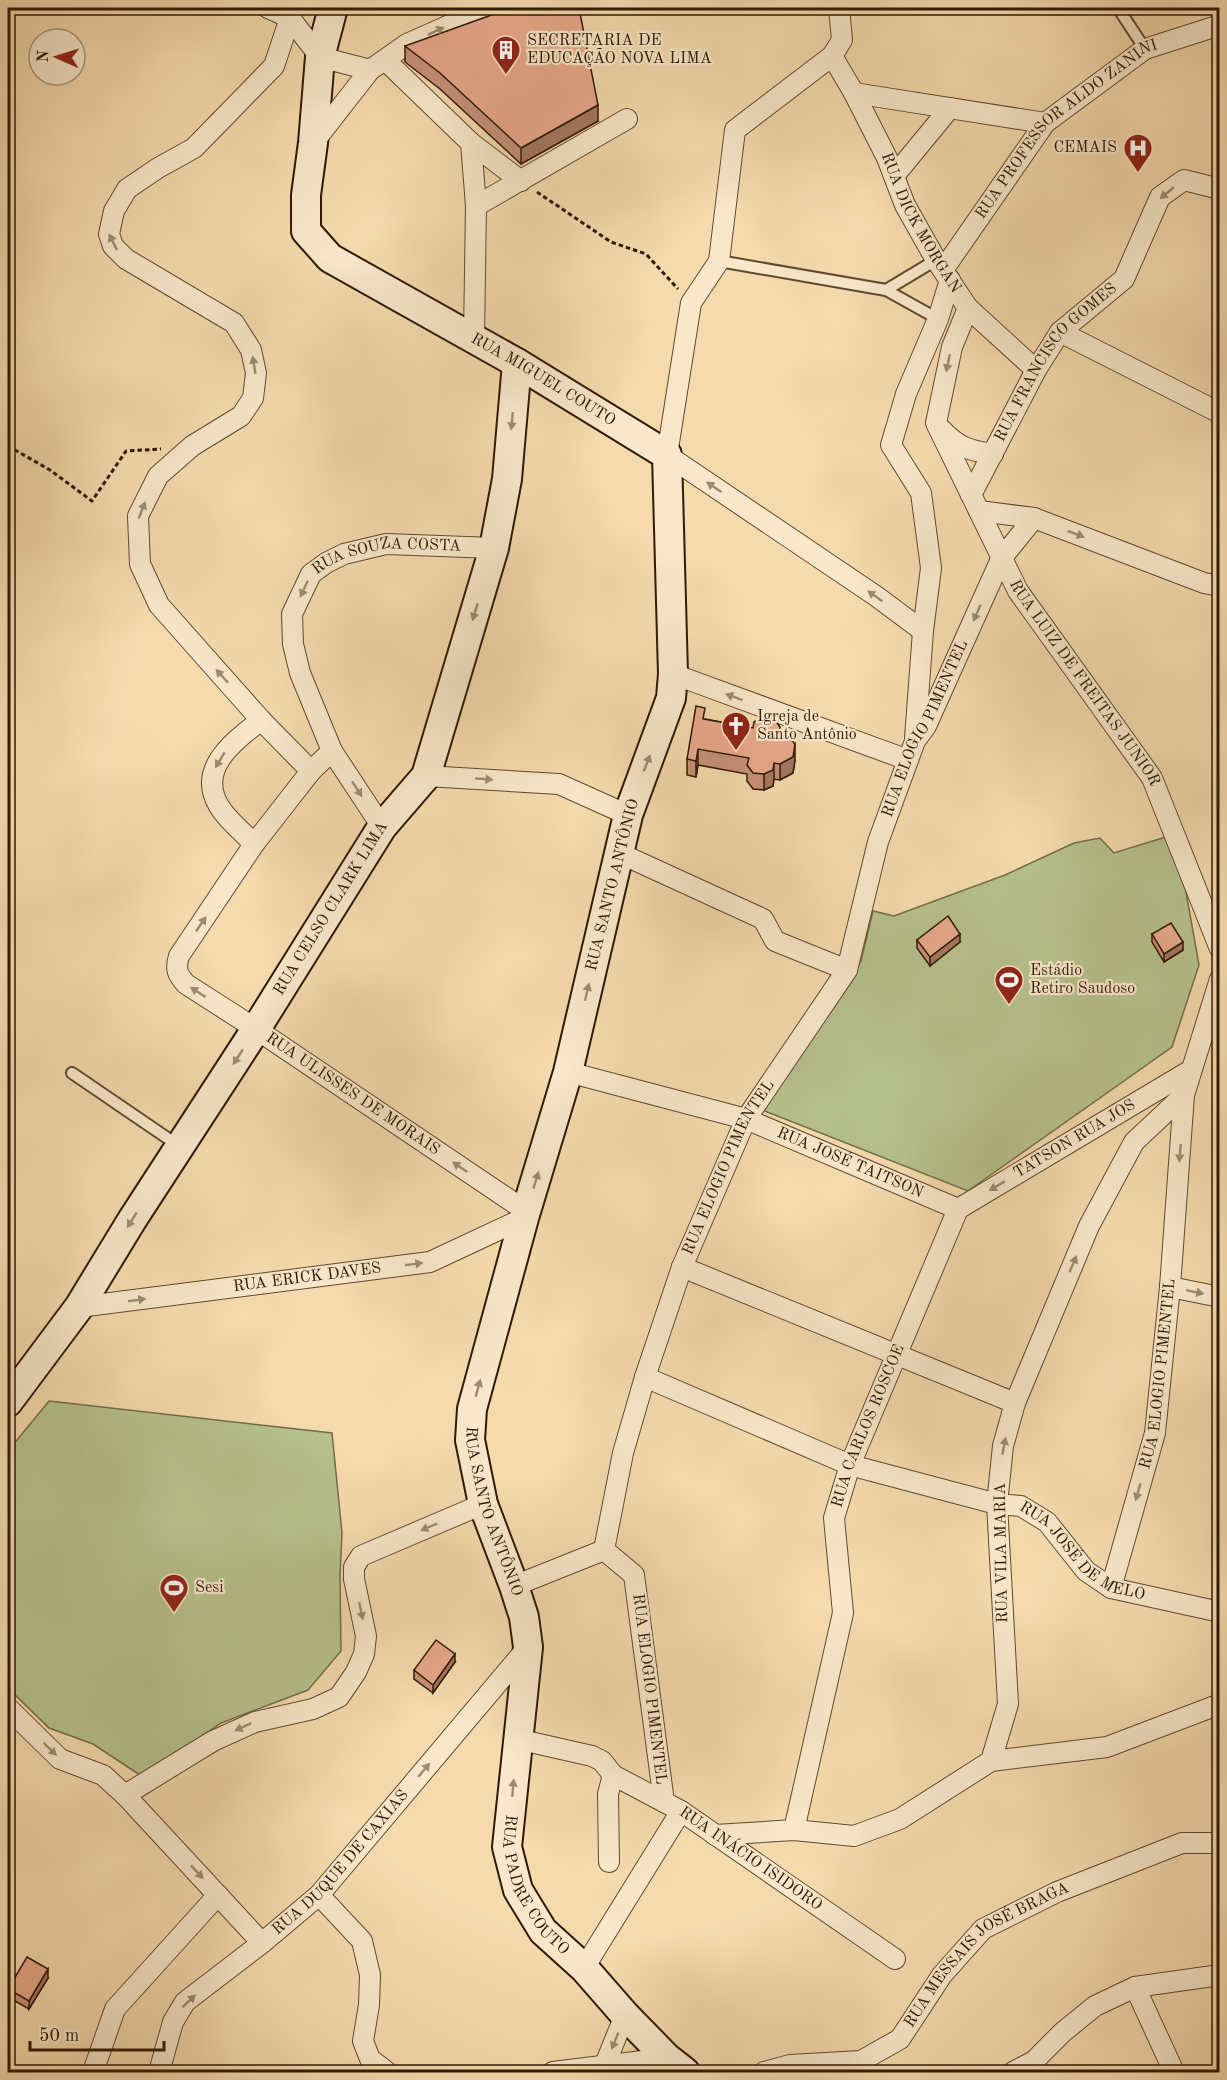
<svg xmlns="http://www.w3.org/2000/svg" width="1227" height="2080" viewBox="0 0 1227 2080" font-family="'Old Standard TT',serif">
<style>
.green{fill:#b6c18d;stroke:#736d49;stroke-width:1.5}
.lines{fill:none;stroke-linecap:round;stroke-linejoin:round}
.lane-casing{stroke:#61492f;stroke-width:14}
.street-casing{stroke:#61492f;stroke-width:22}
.secondary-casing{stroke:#301905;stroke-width:32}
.path{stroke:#301905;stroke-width:3;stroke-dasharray:4.5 3;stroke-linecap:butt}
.lane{stroke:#f8e7ca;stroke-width:10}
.street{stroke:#f8e7ca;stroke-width:20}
.secondary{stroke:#f8e7ca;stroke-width:28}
.wall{fill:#c79078;stroke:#301905;stroke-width:1.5}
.shaded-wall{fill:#a27661;stroke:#301905;stroke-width:1.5}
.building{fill:#e7a88b;stroke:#301905;stroke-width:1.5}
.oneway{fill:#9e8a71}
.labels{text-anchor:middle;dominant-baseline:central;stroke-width:4.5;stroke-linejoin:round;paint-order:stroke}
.poi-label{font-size:16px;fill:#301905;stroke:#f8e7ca;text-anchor:start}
.street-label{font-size:16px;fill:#301905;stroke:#f8e7ca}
</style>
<rect width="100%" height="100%" fill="#f4daad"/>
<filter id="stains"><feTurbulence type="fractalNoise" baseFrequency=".00333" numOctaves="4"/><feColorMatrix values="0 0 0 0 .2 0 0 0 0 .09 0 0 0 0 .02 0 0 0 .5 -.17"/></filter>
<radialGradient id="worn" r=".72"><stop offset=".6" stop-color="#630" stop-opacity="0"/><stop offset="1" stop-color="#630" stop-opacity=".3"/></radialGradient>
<g class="green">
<polygon points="1169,836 1184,881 1199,965 1172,1047 968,1191 762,1110 861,961 873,911 894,916 1005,875 1074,843 1100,838 1114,853"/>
<polygon points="49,1401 332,1433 342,1533 340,1577 341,1651 308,1690 221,1723 143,1777 93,1744 49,1728 8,1688 8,1451"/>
</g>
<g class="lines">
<g class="lane-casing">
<g id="lane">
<polyline points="1118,8 1145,49"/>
<polyline points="719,261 886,290 938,319"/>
<polyline points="886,290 936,260"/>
<polyline points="72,1073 179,1146"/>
</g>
</g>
<g class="street-casing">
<g id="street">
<polyline points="268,8 290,18 320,57 370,70"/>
<polyline points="292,8 290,18 274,66 194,148 158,168 127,189 114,211 109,234 113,246 126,259 234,323 251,350 256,373 253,398 241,416 192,446 158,476 138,516 140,564 159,605 261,720 311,771 332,751"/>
<polyline points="839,8 842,40 832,56 735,130 719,261 691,303 667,455 876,596 923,631"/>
<path id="s1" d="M 832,56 L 854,93 L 887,158 L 905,205 L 936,260 L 968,308 L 1036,370"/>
<polyline points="385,60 471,143 476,206 474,338"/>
<polyline points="854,93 1045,123"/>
<polyline points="313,143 370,70 407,44 452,24 510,8"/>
<polyline points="471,143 521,181"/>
<polyline points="894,176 950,108"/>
<polyline points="476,206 627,119"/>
<path id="s2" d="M 943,270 L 1045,123 L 1145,49 L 1220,25"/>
<path id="s3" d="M 968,308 L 952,347 L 936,423 L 1018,591 L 1152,778 L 1220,949"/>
<polyline points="1060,332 1220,413"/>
<path d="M 942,430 C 958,447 970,451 993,454"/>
<path id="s4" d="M 971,495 L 1036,370 L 1060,332 L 1124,279 L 1160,197 L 1184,180 L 1220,189"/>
<polyline points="979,511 1034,518 1204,583 1220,586"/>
<polyline points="673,674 908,760"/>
<polyline points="915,738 923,631 931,568 921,493 891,445 906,394 938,319 950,280"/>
<path id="s5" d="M 311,771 L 254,844 L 179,956 C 175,969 177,974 186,984 L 256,1029 L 526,1211"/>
<polyline points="426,776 559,784 628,815"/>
<path id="s6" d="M 382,827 L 332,751 L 300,673 L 293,644 L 292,614 L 311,574 L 326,563 L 344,554 L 386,544 L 494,548"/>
<path d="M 254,844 C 243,832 227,820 219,806 C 196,768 235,741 261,720"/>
<polyline points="619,853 763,919 775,941 847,970"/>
<path id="s7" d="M 568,1072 L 746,1119 L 958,1209"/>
<path id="s8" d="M 958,1209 L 1191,1070"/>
<polyline points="682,1267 1015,1403"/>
<polyline points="1170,1287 1220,1297"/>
<path id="s9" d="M 79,1307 L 430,1262 L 524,1218"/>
<path id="s10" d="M 645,1377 L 850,1465 L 997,1504 L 1021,1506 L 1047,1522 L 1086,1571 L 1111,1588 L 1220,1612"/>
<polyline points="514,1586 604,1550"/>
<path id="s11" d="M 1111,1588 L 1155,1433 L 1170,1287 L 1184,1095 L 1220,979"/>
<polyline points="8,1708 60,1759 103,1775 125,1795 262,1943"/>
<polyline points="517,1739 592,1756 602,1761 613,1775"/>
<polyline points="991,1761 1107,1747 1220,1704"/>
<polyline points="125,1795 213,1741 255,1722 313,1709 339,1697 356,1672 364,1654 366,1636 354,1579 354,1567 361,1556 483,1504"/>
<path id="s12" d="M 664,1802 L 634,1575 L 604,1550 L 623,1453 L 645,1377 L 682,1267 L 746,1119 L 847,970 L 878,842 L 915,741 L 926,726 L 1001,559 L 1034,518"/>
<path id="s13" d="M 794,1830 L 843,1613 L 834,1518 L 850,1465 L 958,1209"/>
<polyline points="715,1835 794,1830 854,1836 900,1819 991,1761 1008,1704 997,1504 1003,1446 1015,1403 1089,1226 1134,1142 1184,1095"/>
<path id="s14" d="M 609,1862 L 608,1794 L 613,1775 L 681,1811 L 895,1959"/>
<polyline points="319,1895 362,1941 370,1975 369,2005 363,2041 370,2059 387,2072"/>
<polyline points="584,1968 681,1811"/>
<polyline points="1135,1987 1174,2072"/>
<polyline points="604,2067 625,2015"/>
<polyline points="93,2072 115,2009 218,1895"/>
<path id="s15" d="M 159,2072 L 173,2022 L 185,2002 L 262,1943 L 319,1895 L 528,1647"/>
<polyline points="553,2072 667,2058"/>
<path id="s16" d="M 764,2072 L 790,2065 L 861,2061 L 900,2039 L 942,1975 L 983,1929 L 1057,1892 L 1182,1843 L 1220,1843"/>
<polyline points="1013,2072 1034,2061 1063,2032 1095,2006 1135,1987 1220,1975"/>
</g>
</g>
<g class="secondary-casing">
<g id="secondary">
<path id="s17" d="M 333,8 L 320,57 L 313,143 L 306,195 L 306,231 L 330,258 L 517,363 L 667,455 L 673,674 L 671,698 L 628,815 L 568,1072 L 524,1218 L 472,1409 L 470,1440 L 483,1504 L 514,1586 L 524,1617 L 528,1647 L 507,1847 L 518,1890 L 543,1931 L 584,1968 L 625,2015 L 667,2058 L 685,2072"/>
<path id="s18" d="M 8,1402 L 79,1307 L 132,1220 L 256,1029 L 382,827 L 426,776 L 494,548 L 507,479 L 517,363"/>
</g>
</g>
<g class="path">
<polyline points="537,192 611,242 646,254 678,289"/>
<polyline points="8,446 50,470 92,501 126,451 161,449"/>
</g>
<use href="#lane" class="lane"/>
<use href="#street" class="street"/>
<use href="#secondary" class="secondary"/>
</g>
<g class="wall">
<polygon points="405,46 598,121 521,164 440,89 405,62"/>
<polygon points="705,719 780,733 795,760 793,773 780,780 774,779 773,786 764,790 753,789 747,781 747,774 698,765 696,777 687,775 687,759"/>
<polygon points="1152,934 1183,950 1164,962 1152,942"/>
<polygon points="917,940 960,942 930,966 917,948"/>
<polygon points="455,1662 433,1693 414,1679 414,1670"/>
<polygon points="48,1978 29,2009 8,1997 8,1989"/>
</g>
<g class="shaded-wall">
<polygon points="598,105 598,121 521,164 521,148"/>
<polygon points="795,744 795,760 793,773 780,780 780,764"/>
<polygon points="698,749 698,765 696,777 696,761"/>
<polygon points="774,763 774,779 773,786 764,790 764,774"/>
<polygon points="960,934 960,942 930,966 930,957"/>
<polygon points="1183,942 1183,950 1164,962 1164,954"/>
<polygon points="455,1654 455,1662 433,1693 433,1685"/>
<polygon points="48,1969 48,1978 29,2009 29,2001"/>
</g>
<g class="building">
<polygon points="511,8 579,8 598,105 521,148 440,73 405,46"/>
<polygon points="696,706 705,708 703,719 753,728 754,722 762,717 774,718 780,727 779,733 786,734 795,744 793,757 780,764 774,763 773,770 764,774 753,773 747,765 749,758 698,749 696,761 687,759"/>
<polygon points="948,916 960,934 930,957 917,940"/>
<polygon points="1171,923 1183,942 1164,954 1152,934"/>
<polygon points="436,1640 455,1654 433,1685 414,1670"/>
<polygon points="27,1957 48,1969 29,2001 8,1989"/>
</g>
<defs><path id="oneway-solid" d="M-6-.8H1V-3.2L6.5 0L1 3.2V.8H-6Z" transform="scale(1.5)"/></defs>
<g class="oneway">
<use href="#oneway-solid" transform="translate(436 31) rotate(-25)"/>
<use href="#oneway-solid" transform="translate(1167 193) rotate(140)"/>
<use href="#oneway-solid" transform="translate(113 242) rotate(-116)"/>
<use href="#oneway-solid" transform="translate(948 363) rotate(102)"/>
<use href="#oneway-solid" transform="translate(254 365) rotate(-99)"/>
<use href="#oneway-solid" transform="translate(512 421) rotate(95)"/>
<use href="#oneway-solid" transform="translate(714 487) rotate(-146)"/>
<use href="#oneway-solid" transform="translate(142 510) rotate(-69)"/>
<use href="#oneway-solid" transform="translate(1076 534) rotate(21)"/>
<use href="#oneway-solid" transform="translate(304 589) rotate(115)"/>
<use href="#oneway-solid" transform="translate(875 596) rotate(-145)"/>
<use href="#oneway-solid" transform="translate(475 612) rotate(107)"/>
<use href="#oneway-solid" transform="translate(977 613) rotate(114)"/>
<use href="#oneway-solid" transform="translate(222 676) rotate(-132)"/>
<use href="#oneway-solid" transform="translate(734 697) rotate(-160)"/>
<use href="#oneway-solid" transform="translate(220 760) rotate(121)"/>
<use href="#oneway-solid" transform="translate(647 763) rotate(-69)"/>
<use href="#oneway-solid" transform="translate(484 779) rotate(4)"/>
<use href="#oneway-solid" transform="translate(357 789) rotate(57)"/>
<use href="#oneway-solid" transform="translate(201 924) rotate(-56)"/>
<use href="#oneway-solid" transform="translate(198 992) rotate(-147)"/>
<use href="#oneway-solid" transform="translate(587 992) rotate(-77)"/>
<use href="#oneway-solid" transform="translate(238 1057) rotate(123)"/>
<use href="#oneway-solid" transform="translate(1180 1153) rotate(94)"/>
<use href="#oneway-solid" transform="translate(460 1167) rotate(-146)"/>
<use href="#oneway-solid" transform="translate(536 1180) rotate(-73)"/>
<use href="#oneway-solid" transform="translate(997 1186) rotate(149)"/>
<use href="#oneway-solid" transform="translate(132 1220) rotate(122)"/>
<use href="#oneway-solid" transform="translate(414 1264) rotate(-7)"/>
<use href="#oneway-solid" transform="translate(1073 1264) rotate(-67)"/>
<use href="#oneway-solid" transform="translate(1195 1292) rotate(12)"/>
<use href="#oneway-solid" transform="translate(137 1300) rotate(-7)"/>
<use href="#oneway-solid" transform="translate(478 1388) rotate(-75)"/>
<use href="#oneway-solid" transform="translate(1004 1446) rotate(-79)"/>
<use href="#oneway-solid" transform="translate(1138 1492) rotate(106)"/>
<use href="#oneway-solid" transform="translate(429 1527) rotate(157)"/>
<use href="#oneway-solid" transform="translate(361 1611) rotate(78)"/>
<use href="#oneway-solid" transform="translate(243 1727) rotate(155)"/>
<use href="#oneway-solid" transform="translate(50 1749) rotate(44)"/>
<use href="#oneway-solid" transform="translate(424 1770) rotate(-50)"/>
<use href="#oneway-solid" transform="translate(513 1788) rotate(-85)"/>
<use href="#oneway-solid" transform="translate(197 1872) rotate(47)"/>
<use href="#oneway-solid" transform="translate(189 2001) rotate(-44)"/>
<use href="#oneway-solid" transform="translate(615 2041) rotate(112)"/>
</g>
<defs>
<g id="building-pin" transform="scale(1.5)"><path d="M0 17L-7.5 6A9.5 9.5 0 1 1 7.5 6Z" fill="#8f2418" stroke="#f8e7ca"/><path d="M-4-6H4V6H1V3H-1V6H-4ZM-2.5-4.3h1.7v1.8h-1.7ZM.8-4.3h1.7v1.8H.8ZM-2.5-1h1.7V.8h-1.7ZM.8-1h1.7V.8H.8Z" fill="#fff"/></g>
<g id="hospital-pin" transform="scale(1.5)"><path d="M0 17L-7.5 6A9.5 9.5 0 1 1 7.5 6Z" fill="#8f2418" stroke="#f8e7ca"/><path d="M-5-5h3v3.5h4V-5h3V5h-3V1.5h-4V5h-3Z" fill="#fff"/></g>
<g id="church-pin" transform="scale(1.5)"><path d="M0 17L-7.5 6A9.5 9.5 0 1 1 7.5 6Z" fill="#8f2418" stroke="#f8e7ca"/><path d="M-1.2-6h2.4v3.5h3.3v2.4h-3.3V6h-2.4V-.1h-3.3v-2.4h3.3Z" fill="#fff"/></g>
<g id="stadium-pin" transform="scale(1.5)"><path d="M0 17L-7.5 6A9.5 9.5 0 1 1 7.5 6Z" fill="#8f2418" stroke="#f8e7ca"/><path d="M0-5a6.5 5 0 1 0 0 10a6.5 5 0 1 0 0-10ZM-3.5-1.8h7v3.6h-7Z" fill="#fff"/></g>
</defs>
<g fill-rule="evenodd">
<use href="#building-pin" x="506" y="50"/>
<use href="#hospital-pin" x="1138" y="148"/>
<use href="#church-pin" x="736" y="726"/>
<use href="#stadium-pin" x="1009" y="980"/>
<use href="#stadium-pin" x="174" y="1588"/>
</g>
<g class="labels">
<g class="poi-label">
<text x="527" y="41">SECRETARIA DE<tspan x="527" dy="18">EDUCAÇÃO NOVA LIMA</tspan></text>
<text x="1117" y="148" text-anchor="end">CEMAIS</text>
<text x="757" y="717">Igreja de<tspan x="757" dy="18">Santo Antônio</tspan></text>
<text x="1030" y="971">Estádio<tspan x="1030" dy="18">Retiro Saudoso</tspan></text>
<text x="195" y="1588">Sesi</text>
</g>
<g class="street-label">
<text stroke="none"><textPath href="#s2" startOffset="190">RUA PROFESSOR ALDO ZANINI</textPath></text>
<text stroke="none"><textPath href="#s1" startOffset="189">RUA DICK MORGAN</textPath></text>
<text stroke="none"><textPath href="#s4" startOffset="159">RUA FRANCISCO GOMES</textPath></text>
<text stroke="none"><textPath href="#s17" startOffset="507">RUA MIGUEL COUTO</textPath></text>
<text stroke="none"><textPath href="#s6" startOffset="360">RUA SOUZA COSTA</textPath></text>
<text stroke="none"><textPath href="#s3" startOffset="420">RUA LUIZ DE FREITAS JUNIOR</textPath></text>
<text stroke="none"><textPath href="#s12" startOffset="1158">RUA ELOGIO PIMENTEL</textPath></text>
<text transform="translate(613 885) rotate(-76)">RUA SANTO ANTÔNIO</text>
<text stroke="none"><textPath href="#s18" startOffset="590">RUA CELSO CLARK LIMA</textPath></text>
<text stroke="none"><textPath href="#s5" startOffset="458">RUA ULISSES DE MORAIS</textPath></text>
<text stroke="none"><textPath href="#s8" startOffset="136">TATSON RUA JOS</textPath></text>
<text stroke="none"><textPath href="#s7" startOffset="297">RUA JOSÉ TAITSON</textPath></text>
<text stroke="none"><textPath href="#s12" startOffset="672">RUA ELOGIO PIMENTEL</textPath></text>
<text stroke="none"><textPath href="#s9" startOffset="230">RUA ERICK DAVES</textPath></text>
<text stroke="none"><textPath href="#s11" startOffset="220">RUA ELOGIO PIMENTEL</textPath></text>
<text stroke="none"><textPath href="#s13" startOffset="416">RUA CARLOS ROSCOE</textPath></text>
<text stroke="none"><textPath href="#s17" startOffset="1740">RUA SANTO ANTÔNIO</textPath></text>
<text stroke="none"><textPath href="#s10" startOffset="478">RUA JOSÉ DE MELO</textPath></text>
<text transform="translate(1002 1553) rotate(-91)">RUA VILA MARIA</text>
<text transform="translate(649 1689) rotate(83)">RUA ELOGIO PIMENTEL</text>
<text stroke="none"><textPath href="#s14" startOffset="249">RUA INÁCIO ISIDORO</textPath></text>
<text stroke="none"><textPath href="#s15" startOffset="285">RUA DUQUE DE CAXIAS</textPath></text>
<text stroke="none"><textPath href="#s17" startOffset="2128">RUA PADRE COUTO</textPath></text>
<text stroke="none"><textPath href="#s16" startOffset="267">RUA MESSAIS JOSÉ BRAGA</textPath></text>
</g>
</g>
<rect width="1227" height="2080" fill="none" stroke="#f4daad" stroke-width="30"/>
<rect x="9" y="9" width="1209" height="2062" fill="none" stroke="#301905" stroke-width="3"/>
<rect x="15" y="15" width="1197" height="2050" fill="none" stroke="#301905" stroke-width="1.5"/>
<g transform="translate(57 57) rotate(273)"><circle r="28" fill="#f8e7ca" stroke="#a8957b" stroke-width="1.5"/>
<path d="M0-4.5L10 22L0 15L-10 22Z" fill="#8f2418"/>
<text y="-9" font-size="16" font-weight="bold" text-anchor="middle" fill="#301905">N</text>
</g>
<path d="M30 2041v9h134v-9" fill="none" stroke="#301905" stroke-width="3"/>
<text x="39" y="2041" font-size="18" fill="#301905" stroke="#f8e7ca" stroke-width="4.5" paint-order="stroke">50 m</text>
<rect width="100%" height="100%" filter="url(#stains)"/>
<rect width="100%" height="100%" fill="url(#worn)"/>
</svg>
